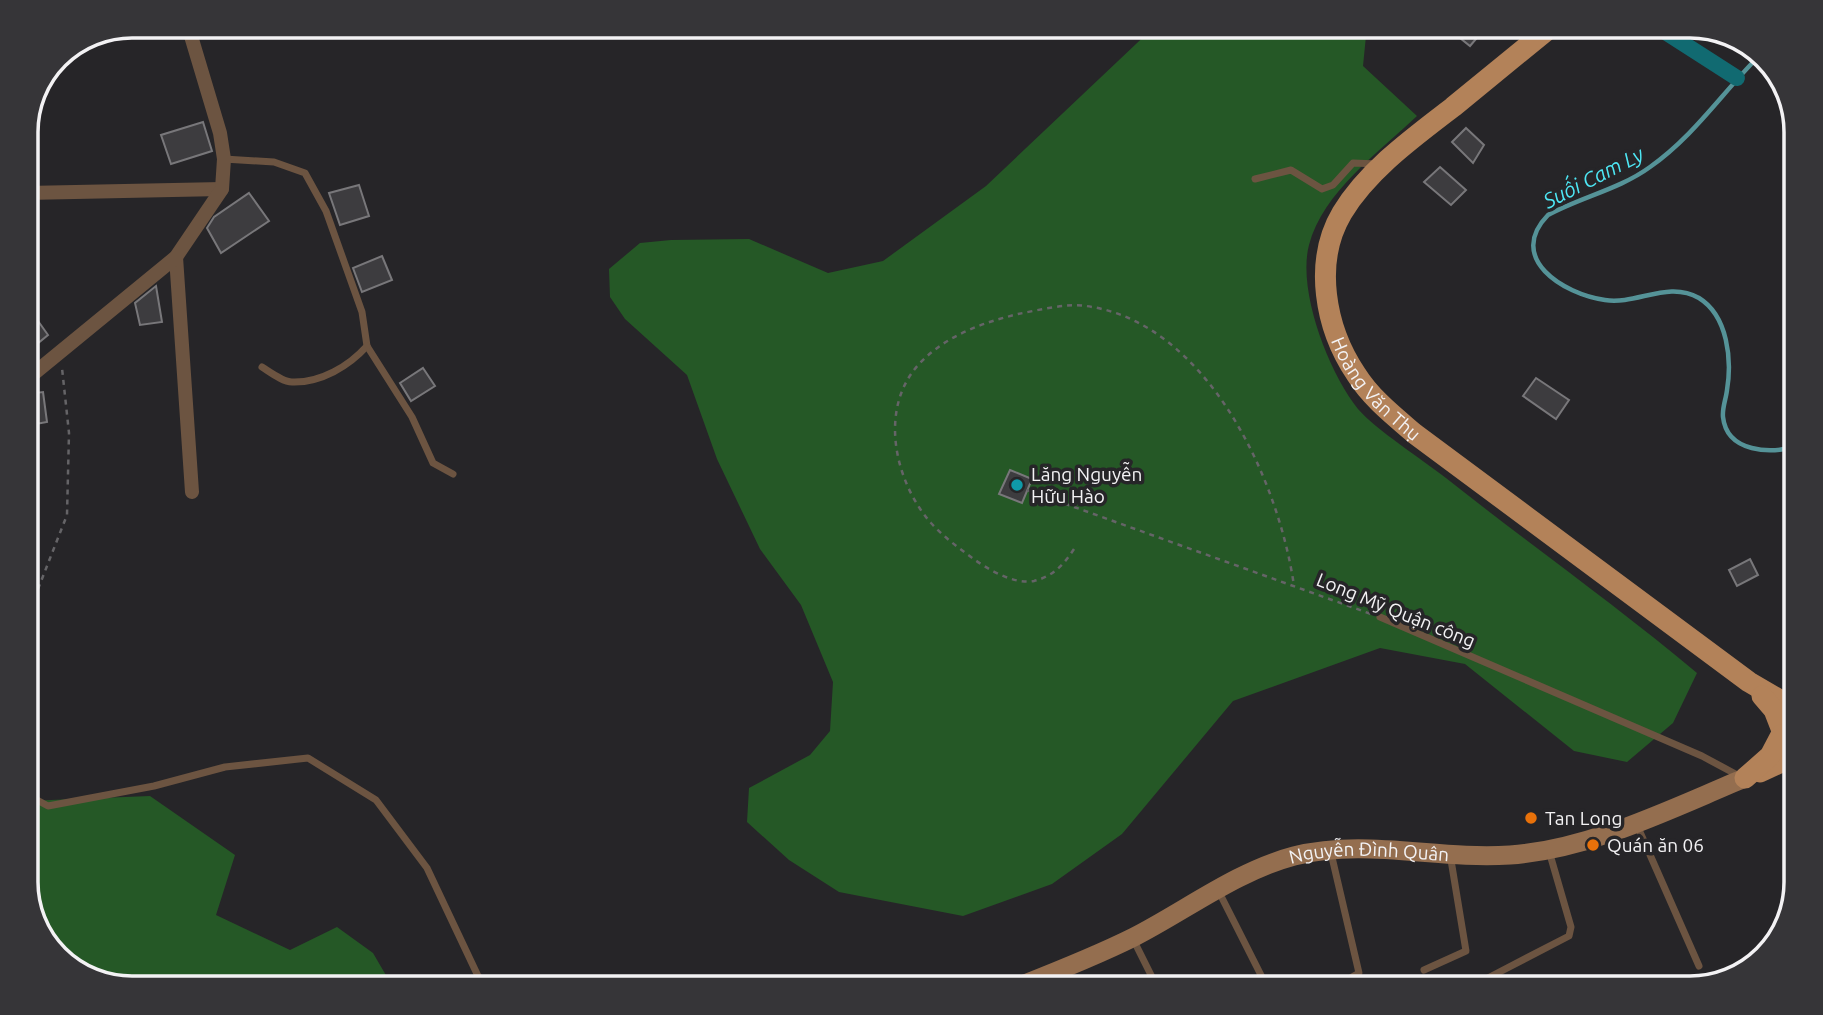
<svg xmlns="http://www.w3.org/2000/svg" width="1823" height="1015" viewBox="0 0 1823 1015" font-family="Ubuntu,sans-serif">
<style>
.forest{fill:#255826}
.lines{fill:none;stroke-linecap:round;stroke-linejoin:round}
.stream{stroke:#559398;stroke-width:4.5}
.canal{stroke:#116a71;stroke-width:16}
.building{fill:#3d3c3f;stroke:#78777a;stroke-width:2}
.path{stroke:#656467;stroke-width:2.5;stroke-dasharray:5 5;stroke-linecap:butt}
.lane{stroke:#6c5441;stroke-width:7}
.street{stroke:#6c5441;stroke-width:14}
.secondary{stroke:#946e4f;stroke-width:19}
.primary{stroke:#b38259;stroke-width:21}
.culture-dot{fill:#0f9aa8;stroke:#262528;stroke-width:2.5}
.food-dot{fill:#e8710a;stroke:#262528;stroke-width:2.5}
.labels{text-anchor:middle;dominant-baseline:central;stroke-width:7;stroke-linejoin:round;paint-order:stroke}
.street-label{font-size:19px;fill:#f3f2f4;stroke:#262528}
.poi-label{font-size:19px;fill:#f3f2f4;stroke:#262528;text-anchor:start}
.water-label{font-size:21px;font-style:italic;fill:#4ee7f4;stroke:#262528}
.rim{fill:none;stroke:#f3f2f4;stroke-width:3.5}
</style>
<rect width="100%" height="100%" fill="#262528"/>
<g class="forest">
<path d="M 1155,26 L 1367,26 L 1363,66 L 1417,116 C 1379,152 1323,192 1309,245 C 1297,291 1329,373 1358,409 C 1375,429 1423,460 1446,478 C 1529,544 1616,605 1697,673 L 1673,723 L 1627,762 L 1574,751 L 1465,664 L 1380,648 L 1233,701 L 1122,834 L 1052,884 L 963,916 L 839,892 L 789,860 L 747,822 L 749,788 L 810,755 L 830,731 L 833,682 L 801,605 L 760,549 L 717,459 L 687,375 L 625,319 L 610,297 L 609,269 L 640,243 L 671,240 L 749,239 L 828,273 L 883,261 L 986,186 Z"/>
<polygon points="150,796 235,855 216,915 290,950 337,927 373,953 394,989 132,989 80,975 41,936 26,889 26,801"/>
</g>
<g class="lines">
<path class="stream" d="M 1759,56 C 1722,93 1694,136 1650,167 C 1620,189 1581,197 1548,215 C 1506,258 1563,294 1605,300 C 1637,305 1668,280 1699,298 C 1728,316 1732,360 1727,390 C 1726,399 1722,408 1723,417 C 1727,453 1771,454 1797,446"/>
<polyline class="canal" points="1656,26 1737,78"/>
</g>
<g class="building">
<polygon points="1445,26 1487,26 1470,46"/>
<polygon points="203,122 212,151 171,164 161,135"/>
<polygon points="1466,128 1484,145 1473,163 1452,142"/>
<polygon points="1440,167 1466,190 1451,205 1424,182"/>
<polygon points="359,185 369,216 340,225 329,193"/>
<polygon points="249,193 269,221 221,253 207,228 214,217"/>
<polygon points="382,256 392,280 362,292 353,268"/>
<polygon points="156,286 162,322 140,325 135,303"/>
<polygon points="26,304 48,335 37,344 26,329"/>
<polygon points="423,368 435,386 411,401 400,383"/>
<polygon points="1536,378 1569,400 1556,419 1523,396"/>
<polygon points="43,392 47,422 30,425 26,394"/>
<polygon points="1010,470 1032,479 1022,503 999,494"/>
<polygon points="1750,559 1758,575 1737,586 1729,570"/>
</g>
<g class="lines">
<g class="path">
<polyline points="1027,490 1371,614"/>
<path d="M 1074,549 C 1064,564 1054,576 1034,581 C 1014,585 987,569 971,557 C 957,547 943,536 931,523 C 894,481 878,407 920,363 C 947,335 982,323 1018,314 C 1039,310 1066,303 1086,306 C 1207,322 1279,480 1294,586"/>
<polyline points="38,589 67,515 69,433 62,368"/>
</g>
<g class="lane">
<polyline points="224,159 274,162 305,173 326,211 362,312 367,346 412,417 433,463 453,474"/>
<polyline points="1255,179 1291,170 1322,189 1333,185 1353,163 1378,164"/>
<path d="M 262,367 C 270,372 283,382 292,382 C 321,383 349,366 367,346"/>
<polyline points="1380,617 1702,756 1741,777"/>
<polyline points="26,794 48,806 154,786 225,767 308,758 376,800 427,868 478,976 488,989"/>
<polyline points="1636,823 1699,966"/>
<polyline points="1331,853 1359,973 1347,980"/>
<polyline points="1219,892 1268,989"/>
<polyline points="1133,939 1158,989"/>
<polyline points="1424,970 1466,951 1450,854"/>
<polyline points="1484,980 1569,936 1571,927 1549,851"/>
</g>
<g class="street">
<polyline points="26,193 222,189"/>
<polyline points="176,257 192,492"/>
<polyline points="26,380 176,257 222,189 224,159 220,133 188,26"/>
</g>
<path class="secondary" id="s1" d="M 1012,989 C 1053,973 1094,957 1134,937 C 1185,911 1237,871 1294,856 C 1366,838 1437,860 1510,855 C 1591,849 1670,809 1745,778"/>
<g class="primary">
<path id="s2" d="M 1552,26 C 1519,53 1486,80 1453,107 C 1414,137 1368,170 1342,213 C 1313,262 1325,328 1356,374 C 1371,398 1394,416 1415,434 L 1749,682 L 1797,710"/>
<polyline points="1762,696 1774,710 1781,728"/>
<polyline points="1760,772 1797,755"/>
<polyline points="1745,778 1770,756 1781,735"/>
</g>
</g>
<circle class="culture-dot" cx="1017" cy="485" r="7"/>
<g class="food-dot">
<circle cx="1531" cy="818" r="7"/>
<circle cx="1593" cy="845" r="7"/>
</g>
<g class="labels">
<g class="street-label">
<text stroke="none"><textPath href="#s2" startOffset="476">Hoàng Văn Thụ</textPath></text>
<text transform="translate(1396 610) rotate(22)">Long Mỹ Quận công</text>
<text stroke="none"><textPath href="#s1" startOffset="388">Nguyễn Đình Quân</textPath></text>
</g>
<g class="poi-label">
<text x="1031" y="474">Lăng Nguyễn<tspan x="1031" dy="22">Hữu Hào</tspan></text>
<text x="1545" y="818">Tan Long</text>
<text x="1607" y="845">Quán ăn 06</text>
</g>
<g class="water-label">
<text transform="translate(1593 177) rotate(-27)">Suối Cam Ly</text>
</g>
</g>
<path d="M0 0H1823V1015H0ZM132 38H1690A94 94 0 0 1 1784 132V882A94 94 0 0 1 1690 976H132A94 94 0 0 1 38 882V132A94 94 0 0 1 132 38Z" fill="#363538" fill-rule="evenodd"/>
<path class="rim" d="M132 38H1690A94 94 0 0 1 1784 132V882A94 94 0 0 1 1690 976H132A94 94 0 0 1 38 882V132A94 94 0 0 1 132 38Z"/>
</svg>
